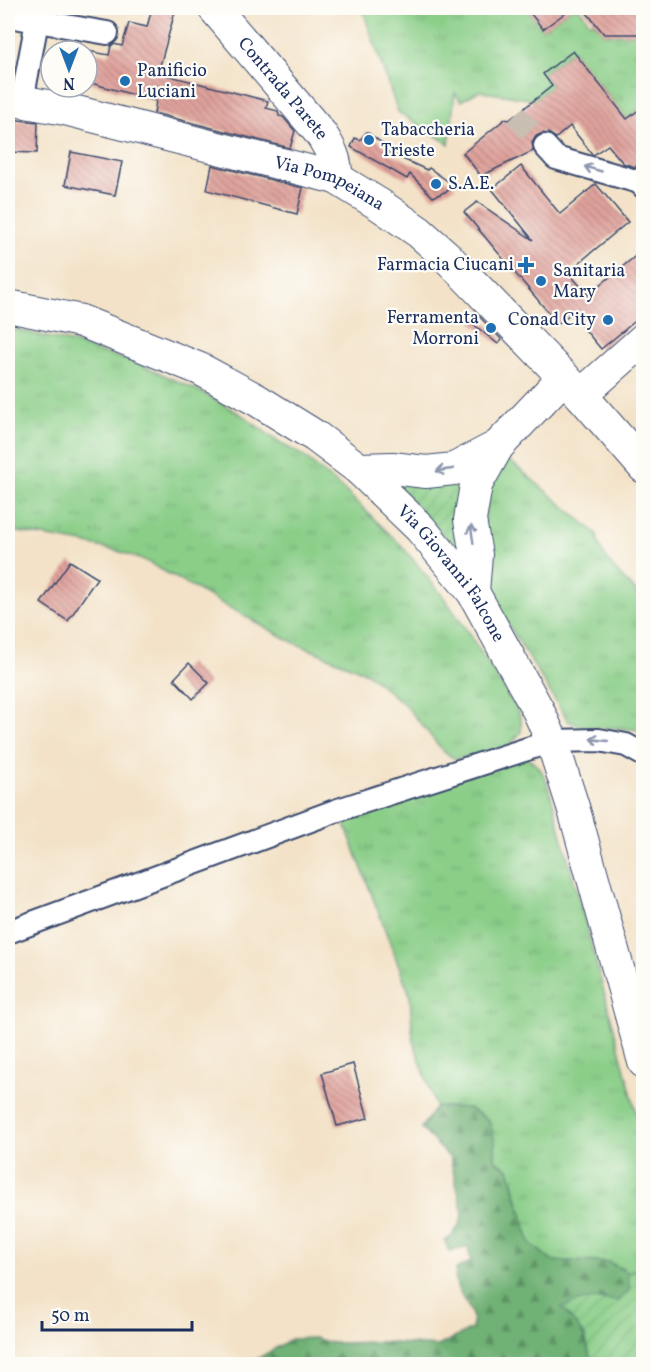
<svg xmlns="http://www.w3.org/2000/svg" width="651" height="1372" viewBox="0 0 651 1372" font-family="Vollkorn,serif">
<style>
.grass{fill:url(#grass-tufts);stroke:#527e73;stroke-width:1.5}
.forest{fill:url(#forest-firs);stroke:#457069;stroke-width:1.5}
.garden{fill:url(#garden-furrows);stroke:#527e73;stroke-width:1.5}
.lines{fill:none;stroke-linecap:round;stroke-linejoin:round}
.stream{stroke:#6db5e5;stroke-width:6}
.building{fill:url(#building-back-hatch)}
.street-tunnel{stroke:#c8beb2;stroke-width:22;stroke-dasharray:22 11;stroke-linecap:butt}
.street-casing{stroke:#3b4a6e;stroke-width:26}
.secondary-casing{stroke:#3b4a6e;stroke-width:34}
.street{stroke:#fff;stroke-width:22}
.secondary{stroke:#fff;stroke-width:32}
.oneway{stroke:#8d97ae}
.poi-dot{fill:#1f6fb2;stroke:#fdfcf7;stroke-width:2}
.labels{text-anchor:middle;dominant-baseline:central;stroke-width:4.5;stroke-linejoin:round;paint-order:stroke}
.poi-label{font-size:18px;fill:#1b2f5e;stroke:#fdfcf7;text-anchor:start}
.street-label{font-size:18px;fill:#1b2f5e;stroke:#fdfcf7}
</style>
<defs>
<pattern id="grass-tufts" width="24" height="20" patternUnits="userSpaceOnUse" patternTransform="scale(1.5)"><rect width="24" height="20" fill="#8ace88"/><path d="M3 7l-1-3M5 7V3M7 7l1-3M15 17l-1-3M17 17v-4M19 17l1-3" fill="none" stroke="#76b178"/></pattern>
<pattern id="forest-firs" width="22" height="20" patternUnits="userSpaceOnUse" patternTransform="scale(1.5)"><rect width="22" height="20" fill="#6fb174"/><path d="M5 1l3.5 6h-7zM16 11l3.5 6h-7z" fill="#5a9062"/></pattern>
<pattern id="garden-furrows" width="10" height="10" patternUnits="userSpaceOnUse" patternTransform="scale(1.5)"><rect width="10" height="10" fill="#8ace88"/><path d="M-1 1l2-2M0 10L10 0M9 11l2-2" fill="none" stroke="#76b178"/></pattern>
<pattern id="building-back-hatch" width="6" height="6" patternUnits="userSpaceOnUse" patternTransform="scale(1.5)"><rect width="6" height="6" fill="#e0a29b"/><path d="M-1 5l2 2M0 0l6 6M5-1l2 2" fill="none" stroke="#b58482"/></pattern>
</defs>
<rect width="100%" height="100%" fill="#fdfcf7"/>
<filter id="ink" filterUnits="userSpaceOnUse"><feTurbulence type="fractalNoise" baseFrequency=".0167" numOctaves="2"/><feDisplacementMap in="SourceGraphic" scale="12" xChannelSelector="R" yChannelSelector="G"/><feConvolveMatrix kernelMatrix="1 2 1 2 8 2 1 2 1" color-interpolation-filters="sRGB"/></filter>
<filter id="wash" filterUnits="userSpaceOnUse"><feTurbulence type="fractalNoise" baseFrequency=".008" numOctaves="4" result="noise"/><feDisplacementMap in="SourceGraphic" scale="24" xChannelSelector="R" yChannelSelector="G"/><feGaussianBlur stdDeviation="1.35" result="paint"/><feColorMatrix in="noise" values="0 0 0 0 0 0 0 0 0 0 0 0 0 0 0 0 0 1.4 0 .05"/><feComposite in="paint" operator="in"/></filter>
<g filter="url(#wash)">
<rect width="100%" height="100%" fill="#f3e2c7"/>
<g class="grass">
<polygon points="362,8 526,8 543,29 572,8 579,8 590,23 593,21 604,34 643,34 643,106 627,119 573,51 543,74 552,86 534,100 479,91 461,101 455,93 449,144 398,112"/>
<polygon points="8,328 66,341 140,364 199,391 242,415 280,443 302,455 344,490 401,545 442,595 468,632 517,709 521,720 521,732 510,745 468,757 455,759 444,752 407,707 367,673 290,641 144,560 118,551 78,542 8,530"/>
<path d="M 510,461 L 597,534 C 597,555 628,584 643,597 L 643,734 L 634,729 L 582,727 L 568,721 L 492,598 L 483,568 L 479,550 L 493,467 Z"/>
<path d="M 525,758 C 544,765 546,781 552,799 L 643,1137 L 643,1268 L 627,1272 L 608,1262 L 552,1261 L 530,1243 L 509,1169 L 495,1160 L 495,1143 L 469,1108 L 436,1107 L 413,1040 L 410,995 L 341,814 Z"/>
</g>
<path class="forest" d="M 436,1107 L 469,1108 L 489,1120 L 495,1143 L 495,1160 L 509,1169 L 530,1243 L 552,1261 L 608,1262 L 627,1272 L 630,1290 L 617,1301 L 601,1298 L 568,1316 C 584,1329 587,1345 592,1364 L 235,1364 L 254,1361 L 291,1339 L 314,1338 L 332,1343 L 382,1342 L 438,1346 L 472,1329 C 478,1304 451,1298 456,1269 L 471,1262 L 468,1247 L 449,1252 L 445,1241 L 453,1235 L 460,1224 L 463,1212 L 450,1158 L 421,1128 Z"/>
<g class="garden">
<polygon points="469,471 460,553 394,482"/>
<path d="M 643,1268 L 643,1364 L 592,1364 L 585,1336 L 562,1307 C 582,1300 597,1297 617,1301 L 630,1290 L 627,1272 Z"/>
</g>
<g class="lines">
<polyline class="stream" points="392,1364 397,1364"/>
</g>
<g id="blocks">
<g class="building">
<polygon points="152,8 176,8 158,73 268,101 266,108 278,111 279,116 283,117 295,131 290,148 154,113 156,101 87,82 87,51 109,55 111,46 114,44 122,46 129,23 147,27"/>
<polygon points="526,8 572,8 543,29"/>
<polygon points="583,8 644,8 644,34 604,34"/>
<polygon points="573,51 627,119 644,106 644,160 635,167 623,163 608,145 593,155 570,126 556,138 548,133 543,133 536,136 532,143 533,151 481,176 463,153 505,119 509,120 552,86 543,74"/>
<polygon points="8,119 38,122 37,153 8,152"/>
<polygon points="367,132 389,148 385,151 427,170 429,168 456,187 433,197 410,174 407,179 351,147 355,138 360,140"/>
<polygon points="71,152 122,162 115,195 65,185"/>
<polygon points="212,165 303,188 297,214 207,190"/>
<polygon points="521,166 560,214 596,184 628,222 568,272 588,295 644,249 644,314 601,349 571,313 558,324 464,212 477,202 533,240 492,189"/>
<polygon points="478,315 502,340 498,344 472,323"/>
<polygon points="70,561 97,578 68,621 41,603"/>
<polygon points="189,663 209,683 193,699 174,679"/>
<polygon points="353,1064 368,1118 337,1126 322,1073"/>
</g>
</g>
</g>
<g filter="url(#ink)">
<use href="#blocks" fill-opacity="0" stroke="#3b4a6e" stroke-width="1.5"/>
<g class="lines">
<polyline class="street-tunnel" points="515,115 545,146"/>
<g class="street-casing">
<g id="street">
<polyline points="8,16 107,33"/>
<polyline points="22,101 37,21"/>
<polyline points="545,146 556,158 639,182 644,187"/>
<polyline points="8,932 335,811 552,741 599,740 626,745 644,755"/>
</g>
</g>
<g class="secondary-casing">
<g id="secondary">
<path id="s1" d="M 214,8 L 321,134 C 330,148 337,160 336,178"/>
<path id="s2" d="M 8,99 L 65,109 L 336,178 L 380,205 L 419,232 L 445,255 L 581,395 L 644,467"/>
<path id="s3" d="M 8,306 L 81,321 L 200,369 L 257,400 L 315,436 L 359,469 L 420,528 L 473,592 L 538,710 L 552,741 L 574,810 L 644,1062"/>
<polyline points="581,395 644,339"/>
<polyline points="359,469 392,468 426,472 454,469 498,446"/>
<polyline points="473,592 476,555 470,520 476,485 498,446 564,377"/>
</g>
</g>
<use href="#street" class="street"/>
<use href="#secondary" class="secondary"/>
</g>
<defs><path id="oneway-shaft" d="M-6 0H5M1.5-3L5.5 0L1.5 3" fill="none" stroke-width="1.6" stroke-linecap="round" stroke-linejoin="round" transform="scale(1.5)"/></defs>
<g class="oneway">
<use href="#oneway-shaft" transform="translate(593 169) rotate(-164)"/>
<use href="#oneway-shaft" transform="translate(445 470) rotate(172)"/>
<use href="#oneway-shaft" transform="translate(472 534) rotate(-99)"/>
<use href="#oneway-shaft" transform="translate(599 740) rotate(-174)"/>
</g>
</g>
<g class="poi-dot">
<circle cx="125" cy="81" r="6"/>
<circle cx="369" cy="140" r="6"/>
<circle cx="436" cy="184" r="6"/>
<path d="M523 256h6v6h6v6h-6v6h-6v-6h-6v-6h6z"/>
<circle cx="541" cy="281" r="6"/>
<circle cx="608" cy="320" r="6"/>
<circle cx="491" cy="328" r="6"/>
</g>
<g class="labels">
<g class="poi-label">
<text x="137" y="71">Panificio<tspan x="137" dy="21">Luciani</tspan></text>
<text x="381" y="130">Tabaccheria<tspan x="381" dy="21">Trieste</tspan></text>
<text x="448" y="184">S.A.E.</text>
<text x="514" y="265" text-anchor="end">Farmacia Ciucani</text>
<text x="553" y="271">Sanitaria<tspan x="553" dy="21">Mary</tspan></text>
<text x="479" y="318" text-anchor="end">Ferramenta<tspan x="479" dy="21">Morroni</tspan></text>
<text x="596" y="320" text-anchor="end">Conad City</text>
</g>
<g class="street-label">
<text stroke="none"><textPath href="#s1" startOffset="106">Contrada Parete</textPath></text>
<text stroke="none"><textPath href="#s2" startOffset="333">Via Pompeiana</textPath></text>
<text stroke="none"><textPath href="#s3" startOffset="531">Via Giovanni Falcone</textPath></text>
</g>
</g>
<rect width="651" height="1372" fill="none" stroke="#fdfcf7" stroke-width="30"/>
<g transform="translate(69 69) rotate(180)"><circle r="28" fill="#fdfcf7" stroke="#a3aaba" stroke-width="1.5"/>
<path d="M0-4.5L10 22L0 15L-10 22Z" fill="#1f6fb2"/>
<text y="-9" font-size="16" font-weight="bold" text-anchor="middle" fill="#1b2f5e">N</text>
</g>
<path d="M42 1321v9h150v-9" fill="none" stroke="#1b2f5e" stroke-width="3"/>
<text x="51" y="1321" font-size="18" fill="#1b2f5e" stroke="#fdfcf7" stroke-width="4.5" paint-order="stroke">50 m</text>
</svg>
